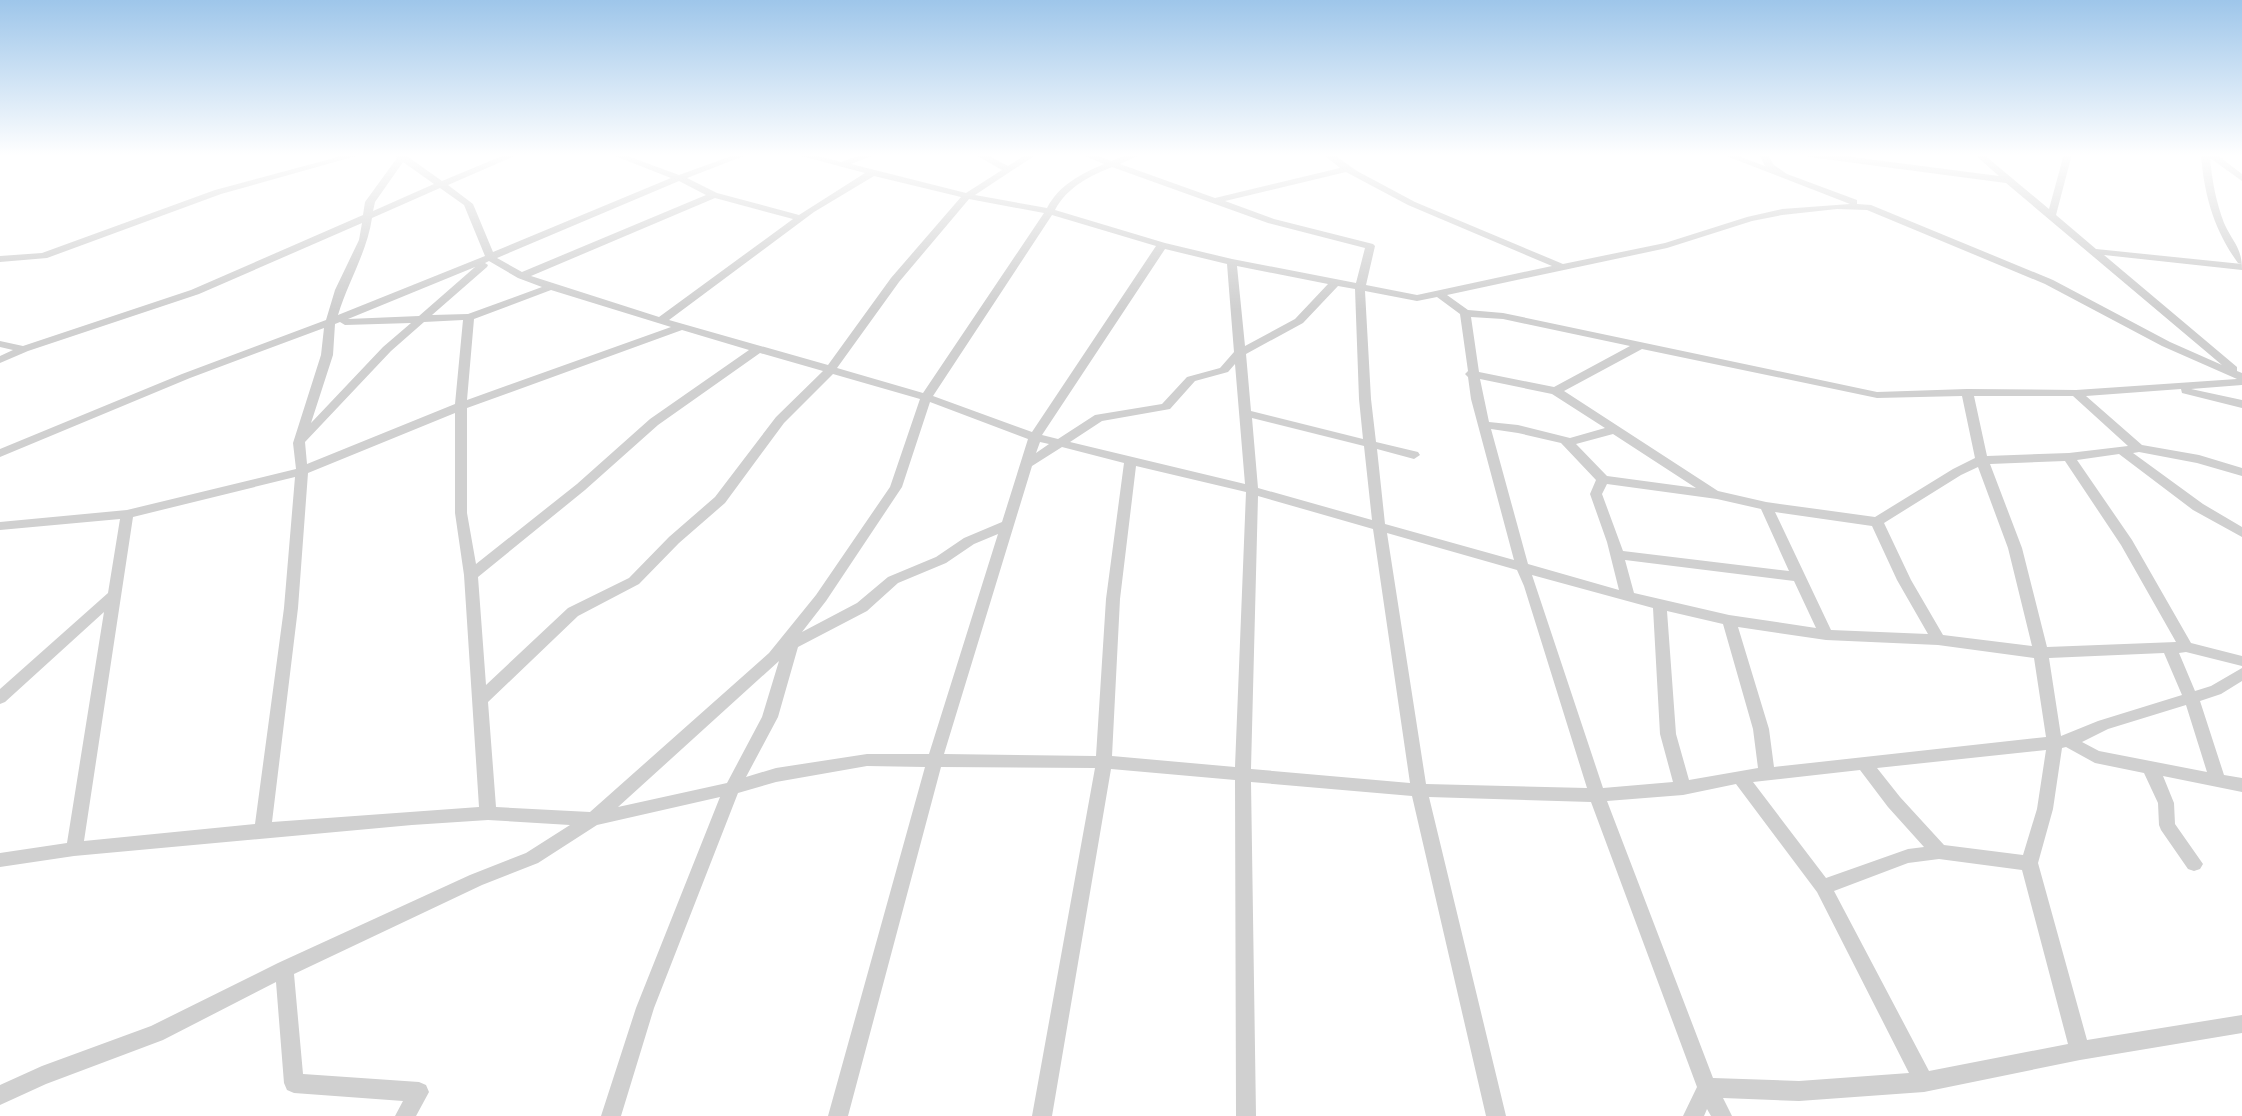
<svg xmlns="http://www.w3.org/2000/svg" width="2242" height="1116" viewBox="0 0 2242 1116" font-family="Raleway,sans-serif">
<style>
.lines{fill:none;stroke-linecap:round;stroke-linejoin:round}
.minor{fill:#d0d0d0;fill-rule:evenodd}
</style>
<rect width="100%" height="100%" fill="#fff"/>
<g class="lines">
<g class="minor">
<polygon points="349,154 363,154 221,194 47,258 0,262 0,256 42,253 215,190"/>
<path d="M 394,154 L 404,154 L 442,181 L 507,154 L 519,154 L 448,185 L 473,204 L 493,252 L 671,178 L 610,154 L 622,154 L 679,175 L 737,154 L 749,154 L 687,178 L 717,193 L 799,215 L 865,173 L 794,154 L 809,154 L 841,162 L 864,154 L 876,154 L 851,164 L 966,193 L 1002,170 L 974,154 L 985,154 L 1008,166 L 1027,154 L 1037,154 L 975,195 L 1047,208 C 1059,185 1081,174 1104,164 L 1080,154 L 1092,154 L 1111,161 L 1129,154 L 1141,154 L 1120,164 L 1215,198 L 1340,168 L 1323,154 L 1333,154 L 1357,171 L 1415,202 L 1563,264 L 1665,243 L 1747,217 L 1782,209 L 1850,204 L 1721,154 L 1733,154 L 1765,166 L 1759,154 L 1767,154 L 1774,165 L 1787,174 L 1857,200 L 1857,204 L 1871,205 L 2053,280 L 2170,342 L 2222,365 L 2006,183 L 1809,157 L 1805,154 L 1829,154 L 1999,176 L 1974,154 L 1983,154 L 2049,209 L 2064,154 L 2072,154 L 2056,215 L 2096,249 L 2242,264 L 2238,263 C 2214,230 2204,195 2201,154 L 2216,154 L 2242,174 L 2242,181 L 2210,158 C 2212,180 2216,202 2224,223 C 2233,243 2242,247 2242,270 L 2104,255 L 2237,367 L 2237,371 L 2242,373 L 2242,385 L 2191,389 L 2242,400 L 2242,408 L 2182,393 L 2181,389 L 2086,396 L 2142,445 L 2199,455 L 2242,468 L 2242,476 L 2197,463 L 2139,452 L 2133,453 L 2203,504 L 2242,527 L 2242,537 L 2193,510 L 2119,454 L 2077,460 L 2132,540 L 2191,643 L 2242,656 L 2242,666 L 2186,652 L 2179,653 L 2195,691 L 2211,686 L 2242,668 L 2242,681 L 2221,694 L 2200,701 L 2224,775 L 2242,778 L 2242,792 L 2163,776 L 2174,803 L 2175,824 L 2203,864 L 2200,869 L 2194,871 L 2188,869 L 2161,830 L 2159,825 L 2158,803 L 2144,773 L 2095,763 L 2066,747 L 2062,748 L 2053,809 L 2038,863 L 2087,1040 L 2242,1015 L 2242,1033 L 2080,1060 L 1924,1092 L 1799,1101 L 1723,1098 L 1732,1116 L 1711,1116 L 1707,1109 L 1704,1116 L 1683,1116 L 1697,1087 L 1591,802 L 1429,797 L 1506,1116 L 1486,1116 L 1412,796 L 1251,782 L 1256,1116 L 1236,1116 L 1235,780 L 1111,769 L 1052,1116 L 1032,1116 L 1095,768 L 941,767 L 848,1116 L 828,1116 L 925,767 L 867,766 L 776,782 L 738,793 L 654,1008 L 621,1116 L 601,1116 L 636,1008 L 720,797 L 597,825 L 538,863 L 482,885 L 294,974 L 303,1074 L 419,1082 L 426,1085 L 429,1092 L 416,1116 L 395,1116 L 403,1101 L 294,1093 L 287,1090 L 284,1083 L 276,982 L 163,1040 L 46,1084 L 0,1105 L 0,1085 L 42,1066 L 151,1026 L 278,963 L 470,875 L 526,853 L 570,825 L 488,820 L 412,825 L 74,856 L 0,867 L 0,853 L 67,843 L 104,612 L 5,702 L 0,704 L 0,689 L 108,593 L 120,519 L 0,530 L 0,522 L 127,510 L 296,469 L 293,443 L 321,355 L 324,328 L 190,378 L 0,457 L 0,449 L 182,374 L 326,320 L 335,290 L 359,240 L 362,223 L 199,294 L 28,351 L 0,363 L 0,356 L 13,350 L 0,347 L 0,341 L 23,346 L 191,290 L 363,215 L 365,202 L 397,158 ZM 403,162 L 434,184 L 373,211 L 375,202 ZM 1112,167 L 1268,223 L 1365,248 L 1356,283 L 1232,259 L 1165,243 L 1055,210 C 1067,187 1090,176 1112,167 ZM 1346,172 L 1408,205 L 1552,266 L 1417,295 L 1366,285 L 1375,246 L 1373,244 L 1274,219 L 1225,201 ZM 874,176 L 961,197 L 891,278 L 828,365 L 669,320 L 814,212 ZM 679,181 L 706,195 L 522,272 L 497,258 ZM 440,188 L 464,205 L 485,256 L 338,315 C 348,282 367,252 372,218 ZM 715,198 L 793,219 L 659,317 L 531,276 ZM 969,199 L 1044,213 L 923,393 L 837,368 L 899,282 ZM 1837,209 L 1867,210 L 2045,284 L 2162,346 L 2237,379 L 2076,390 L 1967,389 L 1877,392 L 1503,313 L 1468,310 L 1447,295 L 1667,248 L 1752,221 L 1782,215 ZM 1052,215 L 1156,246 L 1032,432 L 933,396 ZM 1165,249 L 1227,264 L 1234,352 L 1220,368 L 1187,377 L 1162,404 L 1095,415 L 1058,439 L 1042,435 ZM 489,261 L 518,278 L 542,287 L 468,314 L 432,315 L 487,267 L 488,265 L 485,263 ZM 1237,266 L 1328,284 L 1295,319 L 1245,346 ZM 475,267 L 419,316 L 348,319 ZM 1338,286 L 1355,289 L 1359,399 L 1363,439 L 1251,411 L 1246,354 L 1303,323 ZM 551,290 L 671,327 L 467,400 L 474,319 ZM 1365,291 L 1417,301 L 1437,297 L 1460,314 L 1468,371 L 1465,374 L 1468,377 L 1471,399 L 1514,560 L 1385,524 L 1377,449 L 1414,459 L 1420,455 L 1418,452 L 1376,442 L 1371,399 ZM 1471,317 L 1503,319 L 1630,346 L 1554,387 L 1479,372 ZM 463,320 L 455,404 L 307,464 L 305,442 L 391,351 L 424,322 ZM 340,322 L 345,325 L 411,323 L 383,347 L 311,423 L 333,355 L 335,324 ZM 682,330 L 749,350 L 650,419 L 577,484 L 476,564 L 467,513 L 467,408 ZM 1642,349 L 1877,398 L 1962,396 L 1975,458 L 1953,469 L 1875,517 L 1766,502 L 1718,491 L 1564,391 ZM 760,353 L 823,371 L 776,417 L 715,497 L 669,537 L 629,578 L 568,608 L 486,685 L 478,577 L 585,490 L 658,425 ZM 1235,364 L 1245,484 L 1070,442 L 1102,421 L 1170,409 L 1195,381 L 1228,372 ZM 833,374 L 920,399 L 890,487 L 816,595 L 769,653 L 590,812 L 496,807 L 488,702 L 578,616 L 639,584 L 679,543 L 725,503 L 784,423 ZM 1480,379 L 1552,394 L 1605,428 L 1570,438 L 1518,425 L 1489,422 ZM 1974,396 L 2073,396 L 2128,446 L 2069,453 L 1987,456 ZM 930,402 L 1028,439 L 1002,522 L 964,538 L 936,557 L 888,577 L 857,603 L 802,632 L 826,601 L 902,487 ZM 455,413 L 455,513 L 464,575 L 479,807 L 272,822 L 298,608 L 308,473 ZM 1252,418 L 1364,446 L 1372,520 L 1258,488 ZM 1491,429 L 1518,433 L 1561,443 L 1596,480 L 1590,494 L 1607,542 L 1619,590 L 1528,564 ZM 1613,434 L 1696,488 L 1607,476 L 1576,444 ZM 1040,442 L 1049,444 L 1036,453 ZM 1062,447 L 1124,463 L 1106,599 L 1096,756 L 944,754 L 1032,466 ZM 2065,461 L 2121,545 L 2176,642 L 2047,647 L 2022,548 L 1990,464 ZM 1136,466 L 1246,492 L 1235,767 L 1112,756 L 1120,599 ZM 1978,467 L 2008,548 L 2032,646 L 1943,635 L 1911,580 L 1884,523 L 1961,475 ZM 295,477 L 284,608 L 255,824 L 84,841 L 133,517 ZM 1607,484 L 1717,499 L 1761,509 L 1789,571 L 1623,551 L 1602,494 ZM 1258,496 L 1373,529 L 1410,783 L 1251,769 ZM 1775,512 L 1872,526 L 1897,580 L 1928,634 L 1831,630 ZM 1387,533 L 1517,570 L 1524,586 L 1587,788 L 1426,784 ZM 998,534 L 929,754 L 867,754 L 776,768 L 746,777 L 778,717 L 798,647 L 867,611 L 898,583 L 946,563 L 974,544 ZM 1625,560 L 1794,581 L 1816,628 L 1729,615 L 1634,593 ZM 1532,575 L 1653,608 L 1660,734 L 1673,782 L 1603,788 ZM 1667,611 L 1723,624 L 1753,729 L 1758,768 L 1689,780 L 1676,734 ZM 1738,627 L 1826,640 L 1938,645 L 2034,658 L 2046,737 L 1774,767 L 1769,729 ZM 2164,653 L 2182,695 L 2098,721 L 2061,736 L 2049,658 ZM 779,661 L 762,717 L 727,783 L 618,807 ZM 2186,705 L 2207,772 L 2099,751 L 2082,742 L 2108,729 ZM 2046,750 L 2037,809 L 2023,855 L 1944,845 L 1900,797 L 1877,768 ZM 1860,770 L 1888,807 L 1924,847 L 1908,849 L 1826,878 L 1753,782 ZM 1736,784 L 1817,892 L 1909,1073 L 1799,1081 L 1713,1078 L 1607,801 L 1683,795 ZM 1939,859 L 2022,870 L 2068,1044 L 1929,1071 L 1834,891 L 1908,863 Z"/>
</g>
</g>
<linearGradient id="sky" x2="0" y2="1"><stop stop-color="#9ec6ea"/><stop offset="0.5" stop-color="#fff"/><stop offset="1" stop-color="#fff" stop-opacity="0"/></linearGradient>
<rect width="2242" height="310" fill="url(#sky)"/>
</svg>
